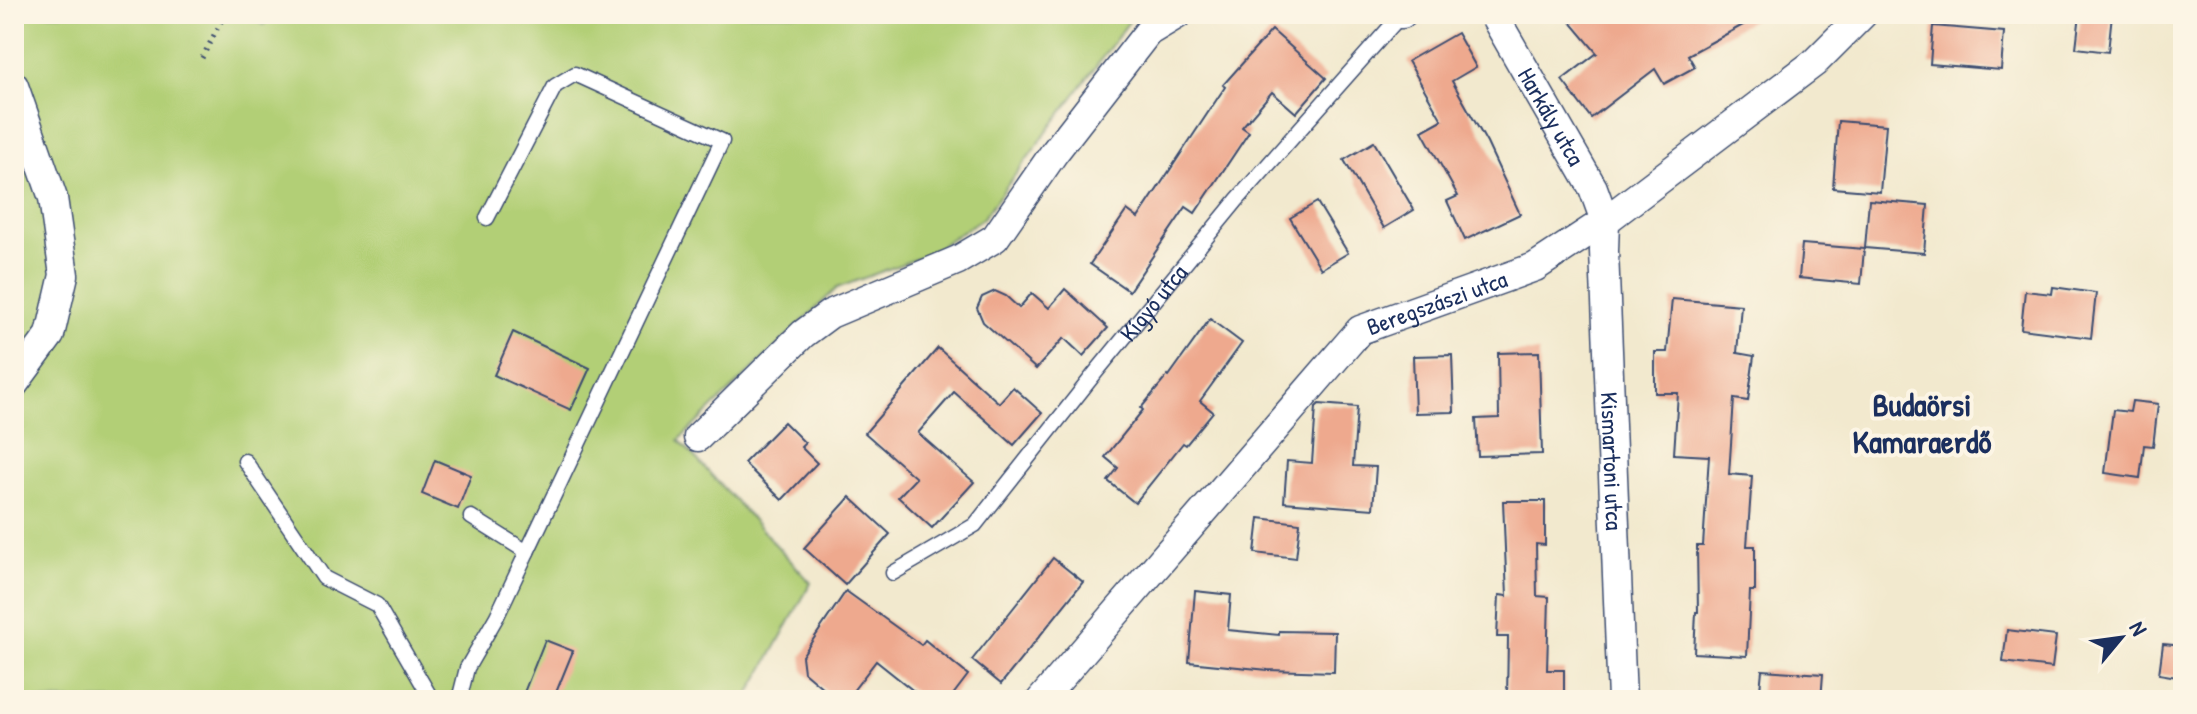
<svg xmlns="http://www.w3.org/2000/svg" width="2197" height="714" viewBox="0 0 2197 714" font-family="'Patrick Hand',sans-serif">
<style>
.green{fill:#b2cf76;stroke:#667f6a;stroke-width:2}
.building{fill:#eea98e}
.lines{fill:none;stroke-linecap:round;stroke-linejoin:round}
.lane-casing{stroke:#3b4b6f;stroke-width:17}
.street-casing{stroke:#3b4b6f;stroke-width:31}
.path{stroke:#3b4b6f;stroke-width:5;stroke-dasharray:2 6;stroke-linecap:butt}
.lane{stroke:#fff;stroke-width:14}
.street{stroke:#fff;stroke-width:28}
.labels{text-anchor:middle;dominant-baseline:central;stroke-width:8;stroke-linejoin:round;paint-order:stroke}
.street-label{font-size:24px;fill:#1b2f5e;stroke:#fcf5e5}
.district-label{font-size:32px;font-weight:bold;fill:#1b2f5e;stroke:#fcf5e5}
</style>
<rect width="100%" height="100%" fill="#fcf5e5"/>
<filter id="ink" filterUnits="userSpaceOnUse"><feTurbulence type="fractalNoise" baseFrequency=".0125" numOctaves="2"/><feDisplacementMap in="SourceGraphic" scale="16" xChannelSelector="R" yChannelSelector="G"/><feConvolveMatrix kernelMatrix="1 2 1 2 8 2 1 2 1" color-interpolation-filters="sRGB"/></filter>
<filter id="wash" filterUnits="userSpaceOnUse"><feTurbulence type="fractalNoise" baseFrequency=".006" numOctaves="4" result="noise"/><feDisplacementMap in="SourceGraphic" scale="32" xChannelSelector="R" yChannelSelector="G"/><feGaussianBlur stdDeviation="1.8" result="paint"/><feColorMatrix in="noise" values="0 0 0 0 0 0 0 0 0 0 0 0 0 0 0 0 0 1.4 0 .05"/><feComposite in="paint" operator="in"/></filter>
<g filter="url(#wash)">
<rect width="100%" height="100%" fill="#f2e9ce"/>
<polygon class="green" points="14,14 243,14 264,25 270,14 1138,14 1131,19 983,218 926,255 837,288 679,440 811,583 746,700 14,700"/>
<g id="blocks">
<g class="building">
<polygon points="1564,14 1763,14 1688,55 1695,67 1664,84 1655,69 1591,118 1562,80 1597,53"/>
<polygon points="2080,14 2112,14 2108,52 2076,48"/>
<polygon points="1933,26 2004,32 2001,70 1930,64"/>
<polygon points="1272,30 1326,78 1296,113 1272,92 1242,127 1249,132 1195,213 1186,207 1129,291 1090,264 1127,210 1138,218 1225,87 1223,85"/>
<polygon points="1457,33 1476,67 1452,81 1487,143 1520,214 1465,240 1447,201 1458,196 1422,131 1442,120 1408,61"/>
<polygon points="1838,121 1886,125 1880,192 1833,188"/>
<polygon points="1374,142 1414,210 1384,228 1344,160"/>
<polygon points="1869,200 1928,205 1924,253 1865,248"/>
<polygon points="1317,202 1348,253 1321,269 1290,218"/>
<polygon points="1802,244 1864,249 1861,284 1799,278"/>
<polygon points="2053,287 2096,293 2091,338 2021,329 2025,291 2052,294"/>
<polygon points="1065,289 1108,328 1083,356 1064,338 1036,369 983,322 977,308 982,297 995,291 1006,296 1019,308 1032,293 1049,308"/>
<polygon points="1672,299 1741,305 1737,353 1754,356 1748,401 1734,399 1729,474 1752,476 1747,546 1755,546 1755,591 1750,591 1747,656 1694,653 1696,612 1698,612 1697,546 1703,546 1709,456 1674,454 1678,393 1655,393 1655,352 1667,352"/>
<polygon points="1210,319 1242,343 1200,401 1213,412 1186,445 1183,443 1135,503 1108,481 1118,468 1105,457 1143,410 1141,408 1168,375 1169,376"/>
<polygon points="513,332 590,368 571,410 494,375"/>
<polygon points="938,348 999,403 1013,387 1042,413 1014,445 954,392 918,433 974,482 932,528 898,497 916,478 865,433"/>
<polygon points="1539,352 1542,454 1478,456 1476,419 1499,418 1498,353"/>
<polygon points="1452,355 1454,412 1415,413 1413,356"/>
<polygon points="2132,401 2158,404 2153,446 2144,445 2140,478 2105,473 2113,410 2130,412"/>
<polygon points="1319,404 1357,407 1353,466 1376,467 1373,509 1284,502 1287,461 1312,463 1316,407"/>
<polygon points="784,422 805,443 801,447 817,463 782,500 744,463"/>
<polygon points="435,460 471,475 458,509 422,494"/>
<polygon points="850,497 890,534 845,585 804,548"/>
<polygon points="1503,501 1545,501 1545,545 1536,544 1537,596 1549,597 1547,670 1564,670 1564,700 1507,700 1508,637 1497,637 1499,595 1507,596"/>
<polygon points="1259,518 1300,523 1296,558 1255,553"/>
<polygon points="1053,558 1083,582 1001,684 972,660"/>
<polygon points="846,591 921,645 925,640 968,675 949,700 925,700 876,661 846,700 837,700 804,672 802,656"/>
<polygon points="1195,591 1231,595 1228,630 1279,635 1279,631 1335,632 1334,672 1268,670 1189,662"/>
<polygon points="2007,630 2056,636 2052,668 2003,662"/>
<polygon points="545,640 573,651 553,700 521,700"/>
<polygon points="2163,644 2183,646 2183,678 2159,674"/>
<polygon points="1762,670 1823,674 1821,700 1759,700"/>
</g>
</g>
</g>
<g filter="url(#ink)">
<use href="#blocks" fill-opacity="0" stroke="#3b4b6f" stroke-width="2"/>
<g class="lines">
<g class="lane-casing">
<g id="lane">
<polyline points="487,218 555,86 575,74 722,141 527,552"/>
<polyline points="245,461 324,578 377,605 432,700"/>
<path id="s1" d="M 893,573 L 975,525 L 1096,372 L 1237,200 L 1401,15"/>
<polyline points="459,700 467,668 497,616 527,552 471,517"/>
</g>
</g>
<g class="street-casing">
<g id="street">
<polyline points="1397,14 1402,14"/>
<path id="s2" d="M 1493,14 L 1593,188 L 1605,221 L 1604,251 L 1622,700"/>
<polyline points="14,86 53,198 64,275 50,335 14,384"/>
<polyline points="698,437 803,334 830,314 958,260 995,238 1054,153 1148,32 1178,14"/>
<path id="s3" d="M 1041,700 L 1360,330 L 1535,267 L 1605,221 L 1814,63 L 1863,14"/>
</g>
</g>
<polyline class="path" points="202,58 225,14"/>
<use href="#lane" class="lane"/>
<use href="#street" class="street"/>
</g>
</g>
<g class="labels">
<g class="street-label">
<text stroke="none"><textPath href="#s2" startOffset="118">Harkály utca</textPath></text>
<text stroke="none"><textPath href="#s1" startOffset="380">Kígyó utca</textPath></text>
<text stroke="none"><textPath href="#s3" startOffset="570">Beregszászi utca</textPath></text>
<text stroke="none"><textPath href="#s2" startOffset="476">Kismartoni utca</textPath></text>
</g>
<g class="district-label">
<text x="1922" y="404">Budaörsi<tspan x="1922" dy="37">Kamaraerdő</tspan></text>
</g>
</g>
<rect width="2197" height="714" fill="none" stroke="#fcf5e5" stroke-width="48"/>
<g transform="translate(2121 638) rotate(61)" stroke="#fcf5e5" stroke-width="6" paint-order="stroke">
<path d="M0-6L14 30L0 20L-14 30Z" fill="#1b2f5e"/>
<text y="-12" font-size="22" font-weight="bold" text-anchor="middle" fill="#1b2f5e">N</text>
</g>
</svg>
